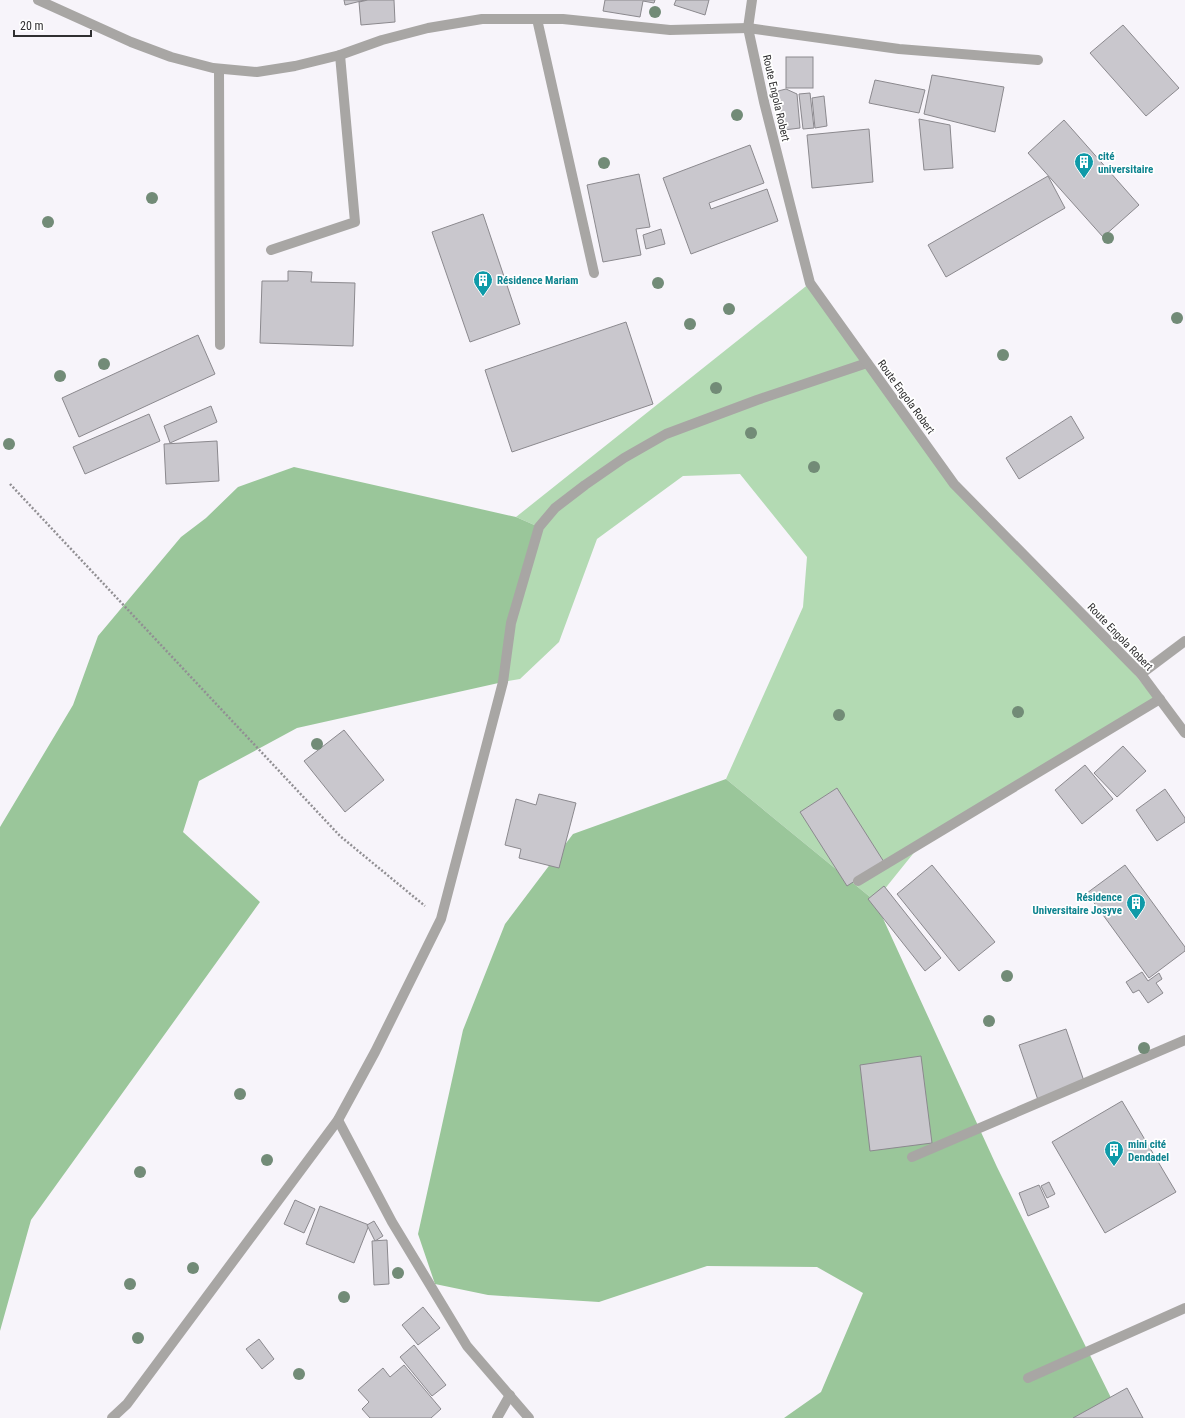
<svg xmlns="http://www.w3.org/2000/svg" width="1185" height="1418" viewBox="0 0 1185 1418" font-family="'Roboto Condensed',sans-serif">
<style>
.green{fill:#b3dab3}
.forest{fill:#9ac69a}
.building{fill:#c9c7cd;stroke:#8b898e}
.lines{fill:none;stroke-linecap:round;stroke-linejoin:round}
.path{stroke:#918f93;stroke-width:2.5;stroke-dasharray:2 2;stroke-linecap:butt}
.minor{stroke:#a8a6a4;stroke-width:10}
.tertiary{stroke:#a8a6a4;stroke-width:10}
.tree{fill:#728b77}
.labels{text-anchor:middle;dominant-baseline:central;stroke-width:3.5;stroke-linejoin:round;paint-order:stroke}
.street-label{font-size:11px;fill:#302f31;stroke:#fff}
.culture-label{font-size:11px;font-weight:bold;fill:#0d838f;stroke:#fff;text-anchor:start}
</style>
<rect width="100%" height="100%" fill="#f7f4fa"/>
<polygon class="green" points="810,283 954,484 1106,639 1154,698 929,834 875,901 726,779 803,607 807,557 740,474 683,476 597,539 559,642 520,679 503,682 511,623 539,527 516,517"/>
<g class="forest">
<polygon points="294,467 516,517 539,527 511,623 503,682 297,728 199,781 183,832 260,902 31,1220 0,1331 0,827 73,705 98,636 181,537 206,518 238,487"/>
<polygon points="726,779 875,901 997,1167 1121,1418 784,1418 821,1392 863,1293 817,1267 707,1266 599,1302 488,1295 435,1284 418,1234 463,1030 505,924 573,834"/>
</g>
<g class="building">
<polygon points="344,0 365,0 345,5"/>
<polygon points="368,0 394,0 395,22 361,25 359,2"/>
<polygon points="605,0 655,0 654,3 643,1 640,17 603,11"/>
<polygon points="676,0 709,0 705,15 674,5"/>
<polygon points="1123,25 1179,88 1146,116 1090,53"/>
<rect x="786" y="57" width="27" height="31"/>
<polygon points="932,75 1004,87 995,132 924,114"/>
<polygon points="875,80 925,90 919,113 869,103"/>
<polygon points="786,89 797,94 800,128 784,130 778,91"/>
<polygon points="810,93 814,128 803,129 799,94"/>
<polygon points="824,96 827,126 815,128 812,98"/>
<polygon points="919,119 950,125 953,168 924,170"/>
<polygon points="1064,120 1139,205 1103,237 1028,153"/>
<polygon points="869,129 873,182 812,188 807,135"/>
<polygon points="750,145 764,183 709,203 711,209 767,189 778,221 691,254 663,178"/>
<polygon points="639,174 650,227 636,229 641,255 603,262 587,185"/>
<polygon points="1048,176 1065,208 946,277 928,245"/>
<polygon points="483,214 520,324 470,342 432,232"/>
<polygon points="661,229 665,244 646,249 643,235"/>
<polygon points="288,271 312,272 311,282 355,283 353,346 260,343 262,281 288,281"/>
<polygon points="626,322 653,404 512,452 485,370"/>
<polygon points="198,335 215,374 79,437 62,398"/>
<polygon points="211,406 217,422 170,443 164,426"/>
<polygon points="149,414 160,441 85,474 73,447"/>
<polygon points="1071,416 1084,438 1019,479 1006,458"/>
<polygon points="217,441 219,481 166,484 164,444"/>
<polygon points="344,730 384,780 345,812 304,761"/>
<polygon points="1123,746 1146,771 1117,797 1094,773"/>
<polygon points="1085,765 1113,799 1082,824 1055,790"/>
<polygon points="837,788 884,862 847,886 800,812"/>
<polygon points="1165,789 1185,818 1185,822 1157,841 1136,810"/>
<polygon points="539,794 576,803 559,868 519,858 521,849 505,845 516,799 536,805"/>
<polygon points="932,865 995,942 959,971 897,894"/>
<polygon points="1125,865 1185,947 1185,951 1149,978 1087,893"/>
<polygon points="884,886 941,958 925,971 868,899"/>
<polygon points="1142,972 1148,981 1159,973 1162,979 1156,983 1163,993 1148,1003 1139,990 1133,993 1126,982"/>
<polygon points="1066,1029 1085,1084 1038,1100 1019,1045"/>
<polygon points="921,1056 932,1143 870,1151 860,1065"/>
<polygon points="1122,1101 1176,1192 1105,1233 1052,1142"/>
<polygon points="1049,1182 1055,1194 1047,1198 1041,1186"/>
<polygon points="1039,1185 1049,1207 1028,1216 1019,1193"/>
<polygon points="295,1200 315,1209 304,1233 284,1224"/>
<polygon points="320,1206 369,1225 354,1263 306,1244"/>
<polygon points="374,1221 383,1236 375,1241 367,1225"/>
<polygon points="387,1240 389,1284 374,1285 372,1241"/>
<polygon points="423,1307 440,1328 418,1345 402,1325"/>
<polygon points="259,1339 274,1359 262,1369 246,1349"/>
<polygon points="414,1345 446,1385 432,1396 400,1357"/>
<polygon points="404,1365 441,1409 431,1418 370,1418 362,1409 369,1402 358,1390 383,1368 390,1377"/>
<polygon points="1127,1388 1143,1418 1073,1418"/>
</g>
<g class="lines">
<polyline class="path" points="10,484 340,836 425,906"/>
<g class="minor">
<polyline points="537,19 594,273"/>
<polyline points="748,28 899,49 1038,60"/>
<polyline points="219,69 220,345"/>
<polyline points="271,250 355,222 340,55"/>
<polyline points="1141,674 1185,641"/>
<polyline points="858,881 1160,699"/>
<polyline points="338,1120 392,1222 467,1346 529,1418"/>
<polyline points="912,1157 1185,1040"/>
<polyline points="1028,1378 1185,1308"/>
<polyline points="112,1418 127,1404 338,1120 375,1052 441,919 503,682 511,623 539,527 555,508 585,485 624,458 666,434 757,400 867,363"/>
<polyline points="497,1418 510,1395"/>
</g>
<g class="tertiary">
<polyline points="38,0 131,42 171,57 213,68 257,72 295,66 340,55 382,40 428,28 482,19 563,19 670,30 748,28"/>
<polyline points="752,0 748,28 764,102 810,283 954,484 1141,674 1185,733"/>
</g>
</g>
<g class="tree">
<circle cx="655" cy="12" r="6"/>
<circle cx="737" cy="115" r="6"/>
<circle cx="604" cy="163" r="6"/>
<circle cx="152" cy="198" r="6"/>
<circle cx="48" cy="222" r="6"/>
<circle cx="1108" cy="238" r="6"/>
<circle cx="658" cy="283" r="6"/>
<circle cx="729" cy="309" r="6"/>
<circle cx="1177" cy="318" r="6"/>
<circle cx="690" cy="324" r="6"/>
<circle cx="1003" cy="355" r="6"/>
<circle cx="104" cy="364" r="6"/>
<circle cx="60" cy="376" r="6"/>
<circle cx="716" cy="388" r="6"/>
<circle cx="751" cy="433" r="6"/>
<circle cx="9" cy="444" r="6"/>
<circle cx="814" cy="467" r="6"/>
<circle cx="1018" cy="712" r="6"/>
<circle cx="839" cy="715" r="6"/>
<circle cx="317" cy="744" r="6"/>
<circle cx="1007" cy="976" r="6"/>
<circle cx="989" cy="1021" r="6"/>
<circle cx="1144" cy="1048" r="6"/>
<circle cx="240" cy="1094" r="6"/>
<circle cx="267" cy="1160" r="6"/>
<circle cx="140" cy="1172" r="6"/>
<circle cx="193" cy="1268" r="6"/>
<circle cx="398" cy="1273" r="6"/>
<circle cx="130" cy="1284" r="6"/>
<circle cx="344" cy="1297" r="6"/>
<circle cx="138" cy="1338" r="6"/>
<circle cx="299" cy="1374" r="6"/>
</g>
<defs>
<g id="building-pin" transform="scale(1)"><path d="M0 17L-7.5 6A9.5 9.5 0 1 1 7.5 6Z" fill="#0f9aa8" stroke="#fff"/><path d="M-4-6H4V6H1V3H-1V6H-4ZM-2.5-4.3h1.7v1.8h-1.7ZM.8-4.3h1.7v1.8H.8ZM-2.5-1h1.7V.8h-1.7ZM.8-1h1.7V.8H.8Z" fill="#fff"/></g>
</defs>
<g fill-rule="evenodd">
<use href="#building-pin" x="1084" y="162"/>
<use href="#building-pin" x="483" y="280"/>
<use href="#building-pin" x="1136" y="903"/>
<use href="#building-pin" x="1114" y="1150"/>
</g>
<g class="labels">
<g class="street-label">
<text transform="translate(776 98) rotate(77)">Route Engola Robert</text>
<text transform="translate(906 397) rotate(54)">Route Engola Robert</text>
<text transform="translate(1120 637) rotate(46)">Route Engola Robert</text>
</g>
<g class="culture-label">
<text x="1098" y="156">cité<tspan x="1098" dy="13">universitaire</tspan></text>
<text x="497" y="280">Résidence Mariam</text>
<text x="1122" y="897" text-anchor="end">Résidence<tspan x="1122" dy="13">Universitaire Josyve</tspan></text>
<text x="1128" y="1144">mini cité<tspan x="1128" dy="13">Dendadel</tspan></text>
</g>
</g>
<path d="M14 30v6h77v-6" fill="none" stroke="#302f31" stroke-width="2"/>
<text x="20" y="30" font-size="12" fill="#302f31" stroke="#ffffff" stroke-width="3" paint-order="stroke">20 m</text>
</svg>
